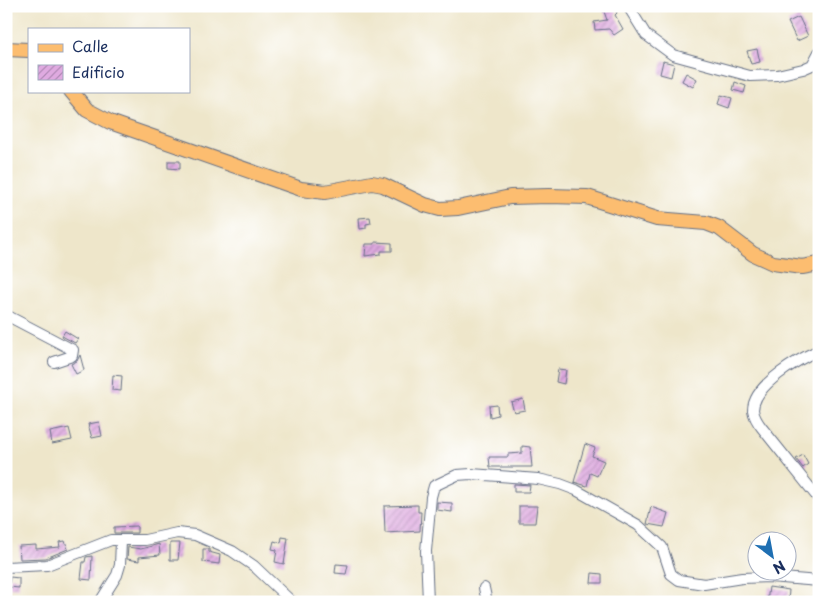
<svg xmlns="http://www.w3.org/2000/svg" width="825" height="608" viewBox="0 0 825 608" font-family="'Playpen Sans',sans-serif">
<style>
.building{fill:url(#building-hatch)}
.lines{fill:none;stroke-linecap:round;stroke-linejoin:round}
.minor-casing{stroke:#656f84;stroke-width:12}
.major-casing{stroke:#656f84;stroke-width:16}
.minor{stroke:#fff;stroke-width:10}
.major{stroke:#fcbd6f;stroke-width:14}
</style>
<defs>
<pattern id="building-hatch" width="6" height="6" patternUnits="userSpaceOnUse" patternTransform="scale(1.25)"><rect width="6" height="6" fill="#dfaae0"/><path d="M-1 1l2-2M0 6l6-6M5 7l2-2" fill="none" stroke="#b48bb9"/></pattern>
</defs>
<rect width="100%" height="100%" fill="#fff"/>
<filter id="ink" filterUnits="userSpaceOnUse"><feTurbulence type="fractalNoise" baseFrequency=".02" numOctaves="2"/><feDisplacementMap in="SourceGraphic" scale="10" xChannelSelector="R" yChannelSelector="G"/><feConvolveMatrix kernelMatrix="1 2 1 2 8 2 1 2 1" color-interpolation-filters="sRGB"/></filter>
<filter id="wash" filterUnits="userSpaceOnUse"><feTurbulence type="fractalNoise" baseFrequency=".0096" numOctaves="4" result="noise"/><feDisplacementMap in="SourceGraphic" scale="20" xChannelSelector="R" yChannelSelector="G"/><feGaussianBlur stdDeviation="1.12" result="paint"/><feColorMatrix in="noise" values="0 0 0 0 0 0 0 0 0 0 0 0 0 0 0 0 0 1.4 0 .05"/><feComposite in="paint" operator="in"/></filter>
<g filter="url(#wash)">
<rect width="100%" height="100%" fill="#eee6ca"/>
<g id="blocks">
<g class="building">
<polygon points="602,6 614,6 617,13 615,15 623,29 614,35 609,29 595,30 594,22 607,20"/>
<polygon points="799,17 808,36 797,41 788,22"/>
<polygon points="757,49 760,62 751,64 747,51"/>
<polygon points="663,61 674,64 671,77 660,74"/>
<polygon points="686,73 697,79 693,87 682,81"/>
<polygon points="735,82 746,86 744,93 733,90"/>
<polygon points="721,95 732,98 729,108 718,104"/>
<polygon points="168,161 180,161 180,169 168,168"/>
<polygon points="370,217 371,223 366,224 366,228 360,229 359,218"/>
<polygon points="375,242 392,243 392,251 381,251 381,254 365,256 366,244 375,244"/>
<polygon points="65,331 78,339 75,343 62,336"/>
<polygon points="80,355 84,370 76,374 71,364 77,361"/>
<polygon points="558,369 566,370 564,384 556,382"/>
<polygon points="113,375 122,376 121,391 112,390"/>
<polygon points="523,399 525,410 514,412 511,402"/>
<polygon points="497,405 498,415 490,417 489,406"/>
<polygon points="99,422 102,436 92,438 88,424"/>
<polygon points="69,428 72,440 52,444 50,432"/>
<polygon points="585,444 595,448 592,456 604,461 597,476 590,473 587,486 574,482"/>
<polygon points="522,446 530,447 532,467 490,467 489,457 508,457 508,454 522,453"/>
<polygon points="803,455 808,464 803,468 796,459"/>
<polygon points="514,484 530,485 529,492 514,492"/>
<polygon points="437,502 452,503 452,512 437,510"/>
<polygon points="418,505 418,512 421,512 420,531 385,533 384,506"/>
<polygon points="519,506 537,506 535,523 519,523"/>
<polygon points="651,507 668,513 664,527 647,524"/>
<polygon points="137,526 137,533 114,533 114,527"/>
<polygon points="282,537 288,538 284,564 275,562 277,550 272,549 274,541 281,543"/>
<polygon points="65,541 68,549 46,558 20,559 19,546 36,545 36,549 60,547 59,542"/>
<polygon points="170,543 180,543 178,560 170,560"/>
<polygon points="159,544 160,555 139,557 139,561 127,559 128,547 141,549"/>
<polygon points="203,549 209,549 209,552 220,555 219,564 203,562"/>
<polygon points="92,556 91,580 81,579 83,562 85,562 86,557"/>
<polygon points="336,564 348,565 346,574 335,573"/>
<polygon points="592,573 602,574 602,583 591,583"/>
<polygon points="10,577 19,578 19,588 9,587"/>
<polygon points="769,587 789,590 788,602 767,602"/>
</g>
</g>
</g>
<g filter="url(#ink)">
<use href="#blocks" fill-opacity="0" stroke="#656f84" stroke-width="1"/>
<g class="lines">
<g class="minor-casing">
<g id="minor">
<polyline points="628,6 646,35 673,55 750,76 777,75 803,69 812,65 819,52"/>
<polyline points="6,315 73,350 72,356 54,362"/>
<path d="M 819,350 C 799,359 753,385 753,410 C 754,417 758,423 762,428 L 819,499"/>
<polyline points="6,567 47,565 111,540 145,540 177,533 195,535 232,551 254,566 292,602"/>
<polyline points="484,588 487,602"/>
<polyline points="100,602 117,575 120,565 121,541"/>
<polyline points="428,602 426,551 431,497 434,486 457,475 471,474 538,479 560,484 576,490 638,525 662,547 671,574 679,580 704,584 742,578 770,577 819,581"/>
</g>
</g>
<g class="major-casing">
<g id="major">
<polyline points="6,49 29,50"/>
<polyline points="71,91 87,110 110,122 301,189 325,192 372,183 383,185 425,205 440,209 458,208 510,197 549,196 587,197 657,219 706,223 719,228 753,254 773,263 802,267 819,264"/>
</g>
</g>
<use href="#minor" class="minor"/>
<use href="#major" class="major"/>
</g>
</g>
<rect width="825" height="608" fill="none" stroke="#fff" stroke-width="25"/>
<rect x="28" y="28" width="162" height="65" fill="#ffffff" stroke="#a4acbf"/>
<rect x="38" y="44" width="25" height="8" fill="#fcbd6f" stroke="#a4acbf"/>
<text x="72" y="52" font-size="15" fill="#1b2f5e">Calle</text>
<rect x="38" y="65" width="25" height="15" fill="url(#building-hatch)" stroke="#a4acbf"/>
<text x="72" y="78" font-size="15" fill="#1b2f5e">Edificio</text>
<g transform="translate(772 556) rotate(148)"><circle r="24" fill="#ffffff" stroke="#a4acbf"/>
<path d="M0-4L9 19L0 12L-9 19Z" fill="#1f6fb2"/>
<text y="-8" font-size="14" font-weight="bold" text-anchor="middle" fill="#1b2f5e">N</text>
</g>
</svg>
